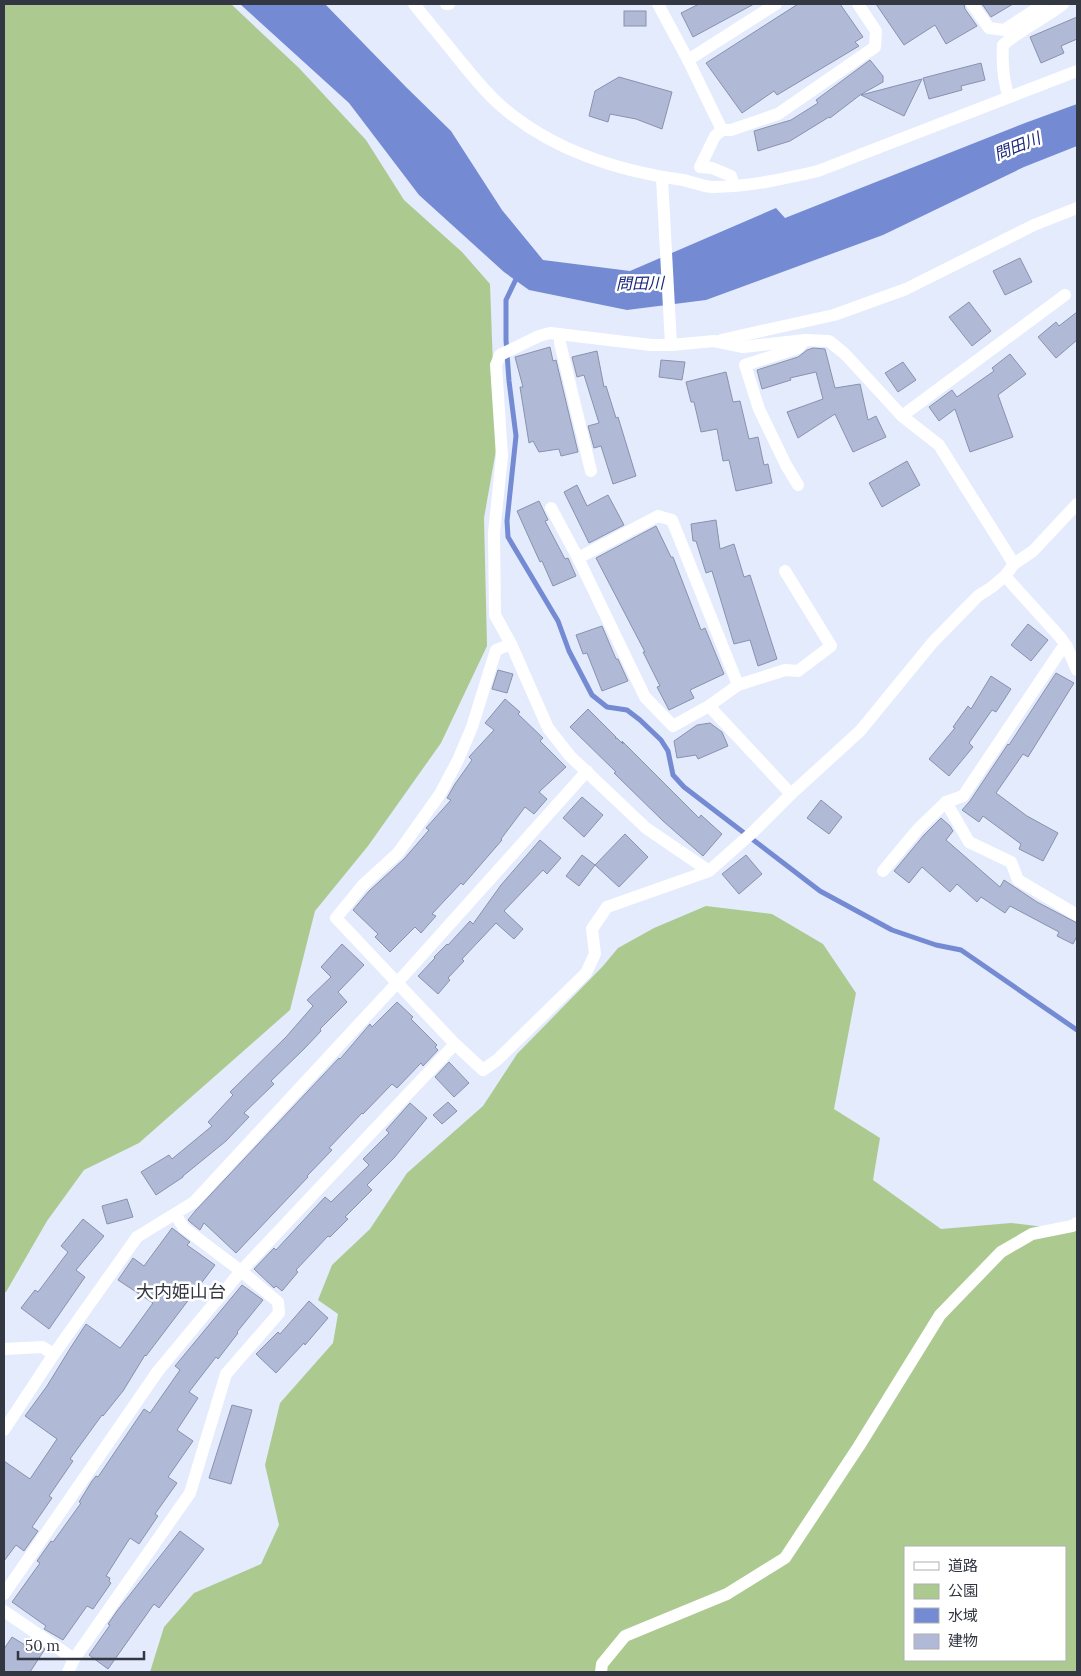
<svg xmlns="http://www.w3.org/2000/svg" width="1081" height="1676" viewBox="0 0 1081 1676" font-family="Lora,'Noto Sans JP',serif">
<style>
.green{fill:#acca8f;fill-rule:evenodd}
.water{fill:#748bd4}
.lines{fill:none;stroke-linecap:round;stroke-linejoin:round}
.stream{stroke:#748bd4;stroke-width:5}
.building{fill:#b0bad7;stroke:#8892ad}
.minor{stroke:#fff;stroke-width:12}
.labels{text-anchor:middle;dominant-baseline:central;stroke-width:5;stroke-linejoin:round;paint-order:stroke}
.water-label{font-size:16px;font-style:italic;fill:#1a277b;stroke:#fff}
.quarter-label{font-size:18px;fill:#333742;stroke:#fff}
</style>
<rect width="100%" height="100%" fill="#e4ebfd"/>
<g class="green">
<polygon points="4,4 231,4 299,68 366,140 404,200 462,252 490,284 496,450 484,518 487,646 441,743 368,846 315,911 290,1010 139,1143 84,1170 47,1221 6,1292 4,1292"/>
<path d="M 706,906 L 772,914 L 823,944 L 856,993 L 834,1109 L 880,1138 L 873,1180 L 941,1229 L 1011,1223 L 1077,1231 L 1077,1672 L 150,1672 L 164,1627 L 194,1593 L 261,1564 L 279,1525 L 265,1465 L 280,1403 L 333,1343 L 338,1314 L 318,1300 L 332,1265 L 370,1229 L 407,1173 L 483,1106 L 517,1054 L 603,966 L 618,948 L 654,928 ZM 905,1547 L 1065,1547 L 1065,1660 L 905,1660 Z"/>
</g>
<polygon class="water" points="240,4 325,4 406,87 451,131 502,210 543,260 630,271 776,208 785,218 1025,123 1077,104 1077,146 1024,167 883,235 706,300 627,310 529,290 504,272 419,195 349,103"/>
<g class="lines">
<polyline class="stream" points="518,275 506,300 506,340 509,381 516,436 507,521 508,537 558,621 569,651 592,695 607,707 627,710 640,720 661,740 668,751 673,775 684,787 820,891 892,930 936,945 961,950 1077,1030"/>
</g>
<g class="building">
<polygon points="699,4 754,4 693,37 681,13"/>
<polygon points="798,4 840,4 863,37 855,42 859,46 777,95 774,91 742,113 706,63"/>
<polygon points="876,4 964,4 965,9 977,26 946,44 935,25 904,45"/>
<polygon points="982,4 1013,4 991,17"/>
<rect x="624" y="11" width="22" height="15"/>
<polygon points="1077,17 1077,39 1061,46 1064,53 1041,63 1030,37"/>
<polygon points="870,60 883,76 883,82 860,95 830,118 829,117 790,141 758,151 754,131 791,120 818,103 816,100"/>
<polygon points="981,63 985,80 961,86 962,90 929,99 923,78"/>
<polygon points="619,77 672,92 662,129 636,119 610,114 608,122 589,116 595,91"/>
<polygon points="922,79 904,116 861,95"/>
<polygon points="1020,258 1032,282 1005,295 993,271"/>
<polygon points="969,302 991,331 972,346 949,317"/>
<polygon points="1077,312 1077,340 1056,358 1038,337 1056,322 1059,326"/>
<polygon points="550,347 553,361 556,360 578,452 561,456 559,449 539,452 533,441 529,443 520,387 523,387 515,357"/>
<polygon points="813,348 825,349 835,388 860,384 868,420 876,416 886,437 853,452 835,414 798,438 787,412 823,399 816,372 790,378 791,380 762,389 757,370 798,357 807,350"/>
<polygon points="597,351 604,387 606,386 616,418 618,417 636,476 613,484 601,446 594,448 588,426 599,423 584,375 577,377 572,357"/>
<polygon points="1010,354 1026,374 998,395 1013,437 970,452 955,409 939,421 929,407 952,390 957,397 994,371 992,368"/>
<polygon points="661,360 685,362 682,380 659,377"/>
<polygon points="903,362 916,380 898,392 885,373"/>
<polygon points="726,372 733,402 740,401 749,439 758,437 764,465 768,464 772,483 736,491 729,460 723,461 717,429 701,432 694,402 691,402 686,382"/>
<polygon points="907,461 920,485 882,507 869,483"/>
<polygon points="577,485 587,506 608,495 624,525 589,543 564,492"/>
<polygon points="539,501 548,520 545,521 565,559 568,558 576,576 553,586 542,561 540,562 530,540 517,511"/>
<polygon points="716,520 720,549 734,544 744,577 750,575 777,659 758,666 750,640 734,644 712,571 706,573 696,541 693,541 691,524"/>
<polygon points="656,526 671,557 673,557 701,630 705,628 724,674 690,690 694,698 669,710 657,687 660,686 643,652 645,652 596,558"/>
<polygon points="1028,624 1048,640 1031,661 1011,645"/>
<polygon points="602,626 616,659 618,659 628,681 602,691 587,653 583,654 576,635"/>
<polygon points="498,670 513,674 507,693 492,689"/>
<polygon points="1056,673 1074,683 1028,757 1023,754 996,793 1027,816 1058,833 1043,861 1019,849 1021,844 983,816 979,822 962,810 970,801 1008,744 1009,745"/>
<polygon points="991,676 1011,689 996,712 992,710 969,743 973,747 949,776 929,759 955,728 953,727 968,706 971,709"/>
<polygon points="505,699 520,712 518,714 543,738 540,741 566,767 539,792 547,799 534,814 525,807 501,839 502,840 463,885 461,883 432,914 436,916 421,933 415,927 390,952 375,937 378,934 353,910 369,891 404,859 429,830 426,828 451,800 447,798 455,784 472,760 469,757 494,730 485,723"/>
<polygon points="588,709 616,737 615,738 617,738 623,744 622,741 699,818 701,815 722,834 703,856 663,821 614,773 616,772 570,727"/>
<polygon points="710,723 722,732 728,746 698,759 696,755 677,758 674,741 697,725"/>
<polygon points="582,797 603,815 584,837 563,818"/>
<polygon points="821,800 842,817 829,834 807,818"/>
<polygon points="941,818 950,826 953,831 946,840 1000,887 1004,880 1037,902 1077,923 1077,936 1073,944 1057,936 1059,932 1010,906 1005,913 981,897 977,902 957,884 950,892 922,867 909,883 894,871 924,835"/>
<polygon points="625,834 648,857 619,887 595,865"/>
<polygon points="540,840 561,858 547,874 543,870 504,911 523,929 514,939 496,923 462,959 464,961 448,978 450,980 438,994 418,976 435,958 434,957 447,944 448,945 470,921 473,924 501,885"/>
<polygon points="582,855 595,865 579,886 566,876"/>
<polygon points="746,855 762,874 739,894 722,874"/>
<polygon points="342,944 364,965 338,992 347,1002 320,1029 321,1031 304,1049 271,1081 274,1084 244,1113 249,1117 226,1141 183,1176 183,1177 156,1195 141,1172 169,1155 172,1159 212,1126 208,1122 233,1095 230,1092 286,1037 313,1006 307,1000 331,977 321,967"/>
<polygon points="397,1002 413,1017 411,1019 437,1045 435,1047 438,1050 423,1066 421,1063 397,1088 392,1084 363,1114 362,1113 329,1148 332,1150 307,1176 308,1177 236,1253 204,1223 200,1230 190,1222 188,1220 196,1210 339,1058 340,1059 370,1024 372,1027"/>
<polygon points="449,1062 469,1083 454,1097 435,1077"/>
<polygon points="448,1102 457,1111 442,1124 433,1115"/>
<polygon points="410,1103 427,1118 394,1158 367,1185 372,1190 345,1217 348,1219 330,1237 328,1236 296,1270 298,1272 282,1291 276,1286 274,1288 254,1269 274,1248 276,1250 325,1197 331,1202 369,1165 363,1159 389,1133 386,1130"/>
<polygon points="127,1199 133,1217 107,1224 102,1206"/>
<polygon points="83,1219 104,1236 76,1270 85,1277 49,1329 21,1308 35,1290 38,1292 68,1252 61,1246"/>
<polygon points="172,1228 190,1242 187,1245 215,1265 146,1356 145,1355 123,1391 103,1416 102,1415 70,1459 73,1461 49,1496 52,1498 32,1527 38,1531 24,1551 16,1545 4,1561 4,1461 30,1479 57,1439 25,1416 47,1386 71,1347 86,1324 120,1348 121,1347 153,1303 118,1280 133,1258 144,1266"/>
<polygon points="242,1285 263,1300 237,1332 238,1333 218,1359 216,1357 189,1392 198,1398 177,1430 193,1441 168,1477 177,1483 155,1514 158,1516 139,1544 130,1538 106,1576 110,1578 109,1581 111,1583 93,1609 87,1606 63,1640 44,1629 46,1626 12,1602 40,1563 37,1561 51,1541 53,1542 81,1503 79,1502 92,1481 96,1476 98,1477 144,1409 150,1413 180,1370 175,1366"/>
<polygon points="309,1301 328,1318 305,1345 304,1343 276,1373 256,1354 278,1332 280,1334"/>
<polygon points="232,1405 252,1410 231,1484 209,1478"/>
<polygon points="180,1531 204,1549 159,1608 154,1604 108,1669 89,1655 110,1625 108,1624 117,1611"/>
<polygon points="12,1637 30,1648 35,1642 45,1649 30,1672 4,1672 4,1649"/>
</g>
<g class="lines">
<g class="minor">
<path d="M 414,4 C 428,22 443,39 457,57 C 471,74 484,91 500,105 C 551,150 618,171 683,180 C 693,182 703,187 713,187 C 748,187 783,179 818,171 L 1077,71"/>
<polyline points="446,4 449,4"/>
<polyline points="658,4 688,60 722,130 731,130 778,114 875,47 876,31 858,4"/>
<polyline points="972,4 989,28 1004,30 1044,4"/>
<polyline points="688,60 776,4"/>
<path d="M 1009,97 C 1003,81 1002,62 1003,45 C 1021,29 1044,19 1063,4"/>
<polyline points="722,130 715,136 700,167 712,168 731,176 734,186"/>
<polyline points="662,178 671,345"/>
<polyline points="560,334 560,343 591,471"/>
<polyline points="721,340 834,315 906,289 1034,225 1077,208"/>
<polyline points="902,416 1065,295"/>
<polyline points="798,485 786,465 759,409 745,365 798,348 805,340"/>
<polyline points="551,508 578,558 645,697 673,726 709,706 791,794"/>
<polyline points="578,558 658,516 672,520 738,685"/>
<polyline points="1014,564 1033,551 1077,504"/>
<polyline points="1005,576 1060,637 1067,647 1077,670"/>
<polyline points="511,644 496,650 472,727 458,760 440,794 398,853 363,885 336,918 455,1044 483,1070 497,1060 586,973 595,954 592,929 607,907 709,871 753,832 791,794 860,731 933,642 978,596 992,587 1005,576 1014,564 939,445 902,416 845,354 829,341 805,340 743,347 714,341 671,345 651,345 550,333 539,336 500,355 496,365 502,456 494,533 495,615 511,644 548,728 570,756 646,828 709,871"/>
<polyline points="709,706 738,685 785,670 798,671 831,646 785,571"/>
<polyline points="946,802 969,842 1011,862 1018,880 1077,915"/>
<polyline points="883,871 918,829 946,802 963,796 1061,650 1067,647"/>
<polyline points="4,1349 42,1347 54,1354"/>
<polyline points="4,1430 54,1354 137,1237 194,1202 397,983 587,771"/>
<polyline points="4,1594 158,1371 241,1271 455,1044"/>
<polyline points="4,1611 74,1659"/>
<polyline points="68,1672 74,1659 190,1493 226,1374 279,1313 278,1302 241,1271 184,1228 175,1214"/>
<polyline points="601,1672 602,1664 625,1636 727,1594 785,1558 859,1446 940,1315 1001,1252 1032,1234 1072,1226 1077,1223"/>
</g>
</g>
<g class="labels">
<g class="water-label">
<text transform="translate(1017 146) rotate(-22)">問田川</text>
<text transform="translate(640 283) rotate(-1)">問田川</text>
</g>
<g class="quarter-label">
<text x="181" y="1291">大内姫山台</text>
</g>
</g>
<rect width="1081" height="1676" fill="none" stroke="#333742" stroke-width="10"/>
<rect x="904" y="1546" width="162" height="115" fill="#ffffff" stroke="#adafb3"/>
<rect x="914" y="1562" width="25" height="8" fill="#ffffff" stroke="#adafb3"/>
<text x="948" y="1571" font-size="15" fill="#333742">道路</text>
<rect x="914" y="1584" width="25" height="15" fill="#acca8f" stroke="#adafb3"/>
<text x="948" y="1596" font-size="15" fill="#333742">公園</text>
<rect x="914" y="1608" width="25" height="15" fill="#748bd4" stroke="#adafb3"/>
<text x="948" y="1621" font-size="15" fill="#333742">水域</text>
<rect x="914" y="1634" width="25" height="15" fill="#b0bad7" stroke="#adafb3"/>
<text x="948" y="1646" font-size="15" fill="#333742">建物</text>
<path d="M18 1651v8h126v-8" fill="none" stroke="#333742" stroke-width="2.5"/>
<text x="25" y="1651" font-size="15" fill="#333742" stroke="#ffffff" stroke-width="4" paint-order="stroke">50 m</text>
</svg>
